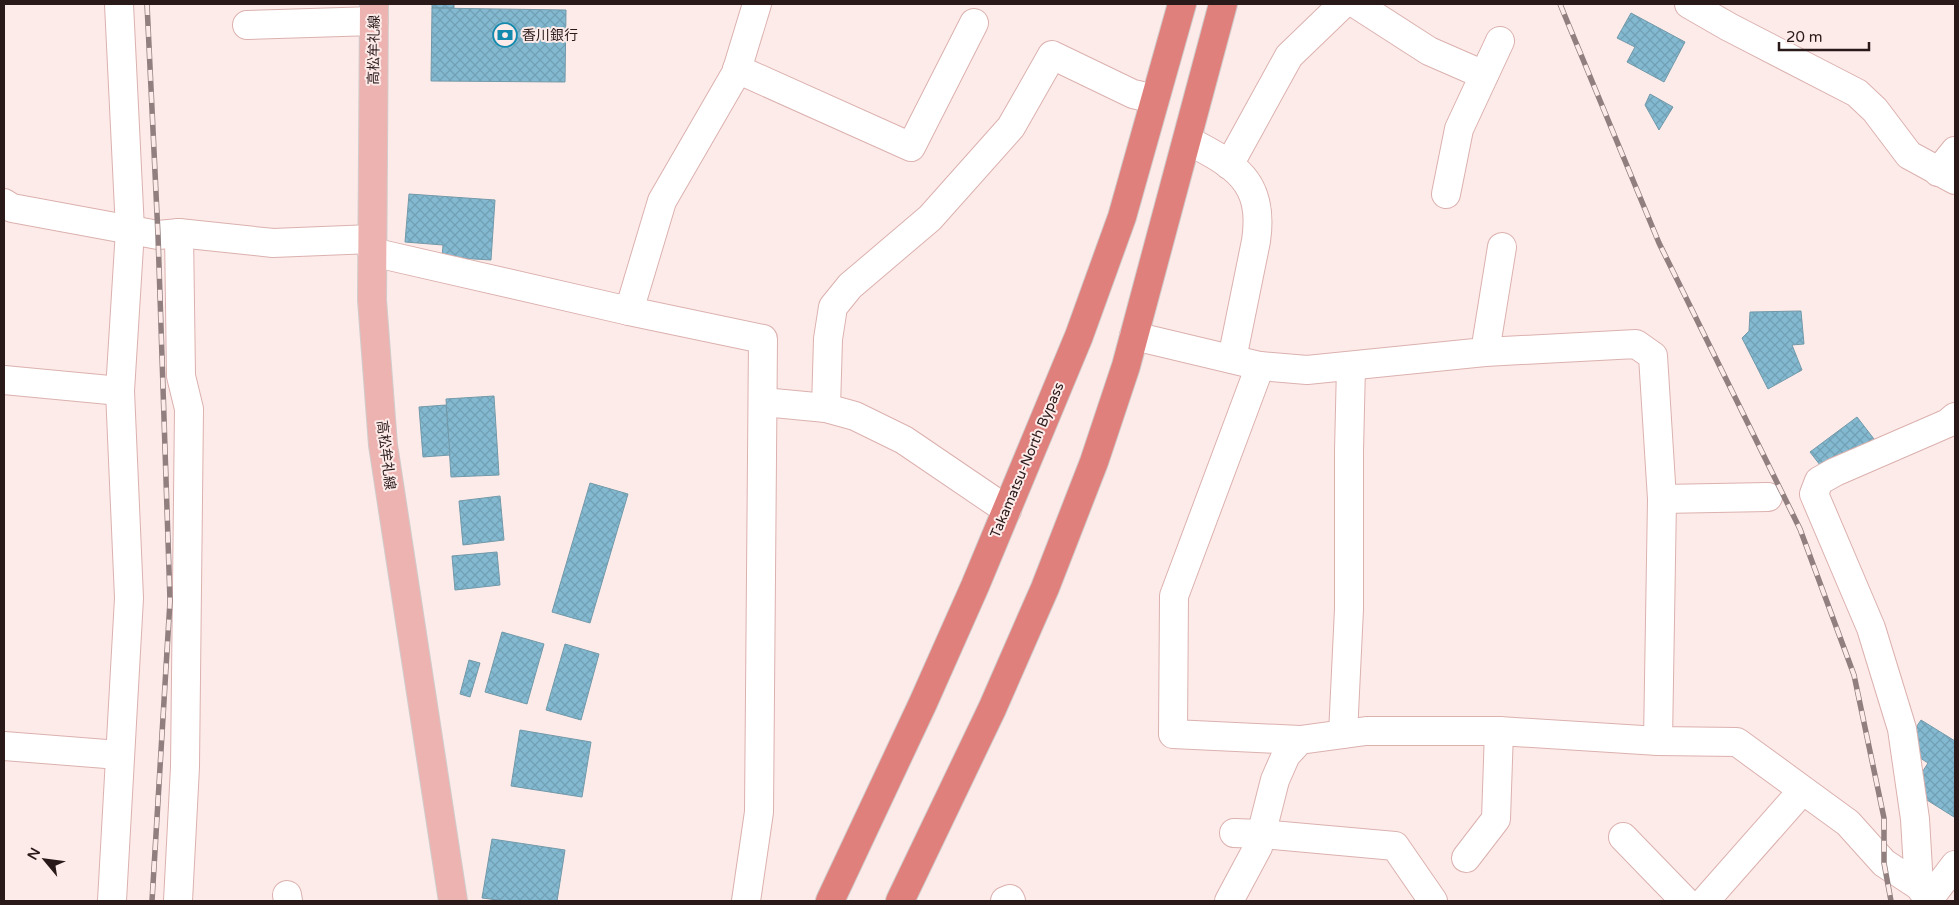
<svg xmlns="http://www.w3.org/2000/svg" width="1959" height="905" viewBox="0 0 1959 905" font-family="'Varela Round','Noto Sans JP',sans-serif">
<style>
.building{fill:url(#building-cross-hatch);stroke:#7299a9}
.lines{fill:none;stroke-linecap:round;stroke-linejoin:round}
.minor-casing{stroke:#dbb1ae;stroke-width:30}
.major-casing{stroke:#d0cdcc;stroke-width:30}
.highway-casing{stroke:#d0cdcc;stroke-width:30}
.minor{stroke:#fff;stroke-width:28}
.major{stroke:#ecb3b0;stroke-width:28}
.highway{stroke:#e0807c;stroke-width:28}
.rail-casing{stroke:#907f7e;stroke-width:5.5}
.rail{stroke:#fdebea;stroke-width:4;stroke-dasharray:11;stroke-linecap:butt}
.labels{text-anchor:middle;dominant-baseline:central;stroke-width:4;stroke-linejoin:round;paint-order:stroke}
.poi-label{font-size:14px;fill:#291a19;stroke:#fdebea;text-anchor:start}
.street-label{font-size:14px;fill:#291a19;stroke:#fdebea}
</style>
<defs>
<pattern id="building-cross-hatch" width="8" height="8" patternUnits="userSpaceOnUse" patternTransform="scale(1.25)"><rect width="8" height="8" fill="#83bad1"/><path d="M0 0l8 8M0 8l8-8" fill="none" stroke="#719fb3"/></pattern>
</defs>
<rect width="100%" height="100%" fill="#fdebea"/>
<g class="building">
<rect x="432" y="4" width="22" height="4"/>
<polygon points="432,8 566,10 565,82 431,81"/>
<polygon points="1631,13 1685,42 1664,82 1627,62 1635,47 1617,38"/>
<polygon points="1650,94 1673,107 1659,130 1645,105"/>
<polygon points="409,194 495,200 491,260 442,257 443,245 405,242"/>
<polygon points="1801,311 1804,344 1792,345 1802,370 1768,389 1742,338 1749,331 1750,312"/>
<polygon points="494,396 499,475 451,477 446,399"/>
<polygon points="446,405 450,455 423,457 419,407"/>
<polygon points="1857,417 1874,439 1827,474 1810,452"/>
<polygon points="590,483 628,494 590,623 552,612"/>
<polygon points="500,496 504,540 463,545 459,501"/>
<polygon points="497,552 500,585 455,590 452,556"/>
<polygon points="502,632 544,644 527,704 485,692"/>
<polygon points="565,644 599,654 581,720 546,710"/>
<polygon points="469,660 480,663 470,697 460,694"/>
<polygon points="1921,720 1955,741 1954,817 1911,790 1928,763 1903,747"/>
<polygon points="520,730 591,742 582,797 511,786"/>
<polygon points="492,839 565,850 557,901 505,901 482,898"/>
</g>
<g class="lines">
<g class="minor-casing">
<g id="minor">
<polyline points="1356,4 1429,51 1484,75"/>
<polyline points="1689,4 1729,27 1857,93 1875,110 1909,155 1955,180"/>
<polyline points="247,25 374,21"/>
<polyline points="737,69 911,147 974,23"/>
<path d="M 1187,140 C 1235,165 1265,181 1256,241 L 1232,359"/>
<polyline points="1229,165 1289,56 1343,4"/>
<polyline points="1938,172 1955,151"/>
<polyline points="1446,194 1459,129 1500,41"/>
<polyline points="4,203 12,208 158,235 179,233 273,243 372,239"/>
<polyline points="372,252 629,311 662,201 736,73 757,4"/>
<polyline points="629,311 763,339 759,812 746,901"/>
<polyline points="1134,336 1260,366 1307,370 1485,352 1636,344 1653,356 1662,499 1658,741"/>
<polyline points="1485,352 1502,247"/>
<polyline points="1260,366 1174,596 1173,734 1300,740"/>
<polyline points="4,380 120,391"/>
<polyline points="763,402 826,408 855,416 904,440 1007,510"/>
<polyline points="826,408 828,339 833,307 850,286 930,218 1011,127 1052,55 1133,94 1155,99"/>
<polyline points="1662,499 1768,497"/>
<polyline points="1343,734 1349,609 1349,451 1351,366"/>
<polyline points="4,746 119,755"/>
<polyline points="1234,833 1261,834 1395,846 1433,901"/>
<polyline points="1623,837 1685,901"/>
<polyline points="1466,858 1496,819 1499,731"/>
<polyline points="1919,886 1915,819 1902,729 1871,628 1814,494 1819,481 1835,472 1948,423 1955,417"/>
<polyline points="287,895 288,901"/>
<polyline points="1929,899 1955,865"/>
<polyline points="112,901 129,598 120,391 130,230 119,4"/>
<polyline points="178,901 185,767 189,409 181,376 179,233"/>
<polyline points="1005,901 1010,899 1011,901"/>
<polyline points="1229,901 1258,847 1275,780 1286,755 1300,740 1366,731 1499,731 1658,741 1737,742 1848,823 1884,863 1919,886 1930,901"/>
<polyline points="1705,901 1802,791"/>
</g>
</g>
<g class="major-casing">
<polyline id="major" points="374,4 372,300 383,445 453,901"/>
</g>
<g class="highway-casing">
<g id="highway">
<polyline points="830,901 923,703 975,586 1079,336 1122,217 1182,4"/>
<polyline points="900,901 992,709 1045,588 1094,462 1126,366 1223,4"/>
</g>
</g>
<use href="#minor" class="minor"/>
<use href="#major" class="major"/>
<use href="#highway" class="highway"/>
<g class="rail-casing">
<g id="rail">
<polyline points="147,4 158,235 170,601 152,901"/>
<polyline points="1560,4 1659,243 1800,529 1854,675 1884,818 1884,863 1891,901"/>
</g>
</g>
<use href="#rail" class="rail"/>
</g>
<defs>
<g id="bank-ring" transform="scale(1.25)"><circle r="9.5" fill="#fdebea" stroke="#1289ad" stroke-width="1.5"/><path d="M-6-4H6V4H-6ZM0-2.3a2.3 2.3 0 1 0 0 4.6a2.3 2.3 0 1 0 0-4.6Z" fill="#1289ad"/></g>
</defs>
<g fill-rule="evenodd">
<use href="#bank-ring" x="505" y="35"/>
</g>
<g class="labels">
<g class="poi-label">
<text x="522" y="35">香川銀行</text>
</g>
<g class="street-label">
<text transform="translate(374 50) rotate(-89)">高松牟礼線</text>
<text transform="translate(386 455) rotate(83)">高松牟礼線</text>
<text transform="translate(1027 460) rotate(-67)">Takamatsu-North Bypass</text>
</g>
</g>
<rect width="1959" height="905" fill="none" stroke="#291a19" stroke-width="10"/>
<g transform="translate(45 860) rotate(299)" stroke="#fdebea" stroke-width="4" paint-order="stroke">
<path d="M0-4L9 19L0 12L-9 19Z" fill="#291a19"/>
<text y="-8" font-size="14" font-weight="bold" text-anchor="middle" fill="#291a19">N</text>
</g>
<path d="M1779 42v8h90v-8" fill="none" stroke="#291a19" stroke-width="2.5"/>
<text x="1786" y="42" font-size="15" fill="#291a19" stroke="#fdebea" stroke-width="4" paint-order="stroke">20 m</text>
</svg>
